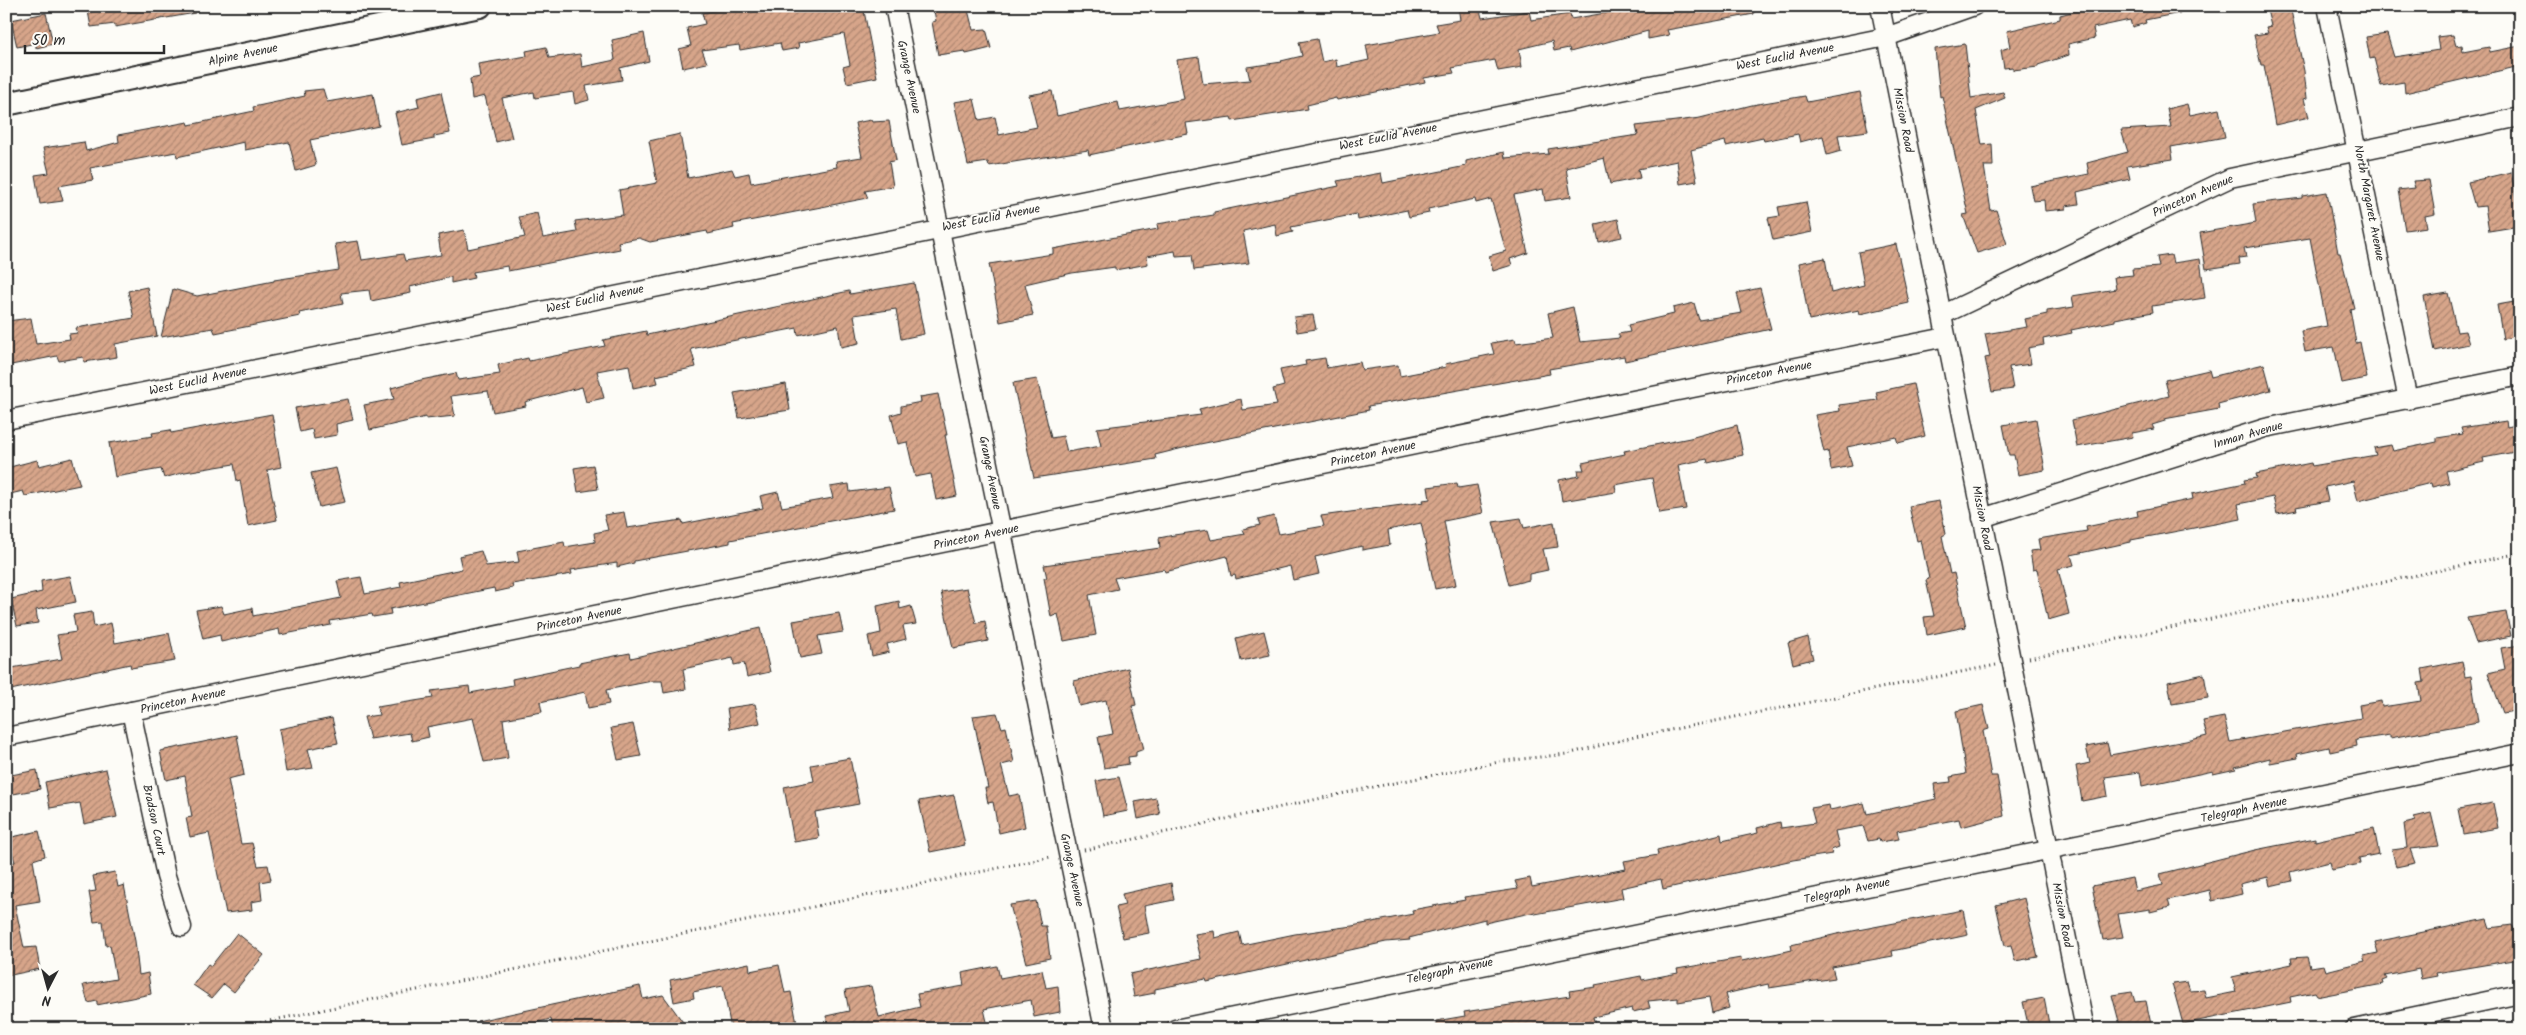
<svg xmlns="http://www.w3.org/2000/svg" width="2526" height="1035" viewBox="0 0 2526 1035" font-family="Kalam,sans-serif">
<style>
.building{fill:url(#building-hatch);stroke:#2b2b2b}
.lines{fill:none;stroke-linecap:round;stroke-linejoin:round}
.minor-casing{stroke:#2b2b2b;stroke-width:21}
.tertiary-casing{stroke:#2b2b2b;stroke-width:26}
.path{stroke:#2b2b2b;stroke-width:3;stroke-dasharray:1 4;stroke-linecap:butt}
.minor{stroke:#fdfcf7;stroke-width:18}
.tertiary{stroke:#fdfcf7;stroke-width:22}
.labels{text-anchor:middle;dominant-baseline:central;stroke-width:4;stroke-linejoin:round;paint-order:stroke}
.street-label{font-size:12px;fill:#2b2b2b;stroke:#fdfcf7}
</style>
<defs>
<pattern id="building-hatch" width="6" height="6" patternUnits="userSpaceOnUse" patternTransform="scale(1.25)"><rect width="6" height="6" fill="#d7a58a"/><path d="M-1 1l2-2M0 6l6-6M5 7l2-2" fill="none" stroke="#af8771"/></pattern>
</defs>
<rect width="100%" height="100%" fill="#fdfcf7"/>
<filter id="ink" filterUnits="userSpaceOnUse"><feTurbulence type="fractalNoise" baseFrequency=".02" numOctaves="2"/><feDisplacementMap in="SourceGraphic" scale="10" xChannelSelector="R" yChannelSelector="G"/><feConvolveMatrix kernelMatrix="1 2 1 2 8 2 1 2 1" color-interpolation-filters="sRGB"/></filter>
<g filter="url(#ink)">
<g class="building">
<polygon points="87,6 194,6 195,13 115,27 115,24 91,27"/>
<polygon points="739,6 790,6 792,12 810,6 863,6 877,77 847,83 843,67 850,65 844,34 798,43 799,48 782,51 780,43 740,50 739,45 702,50 707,63 683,68 679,49 691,46 687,28 705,24 702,13"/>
<polygon points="933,6 967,6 973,30 986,29 991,48 966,54 965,51 938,55 932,22 936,21"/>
<polygon points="1458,6 1479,6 1482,18 1529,11 1531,20 1570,14 1571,19 1623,10 1622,6 1754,6 1754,14 1667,30 1669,35 1648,39 1648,31 1570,52 1569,48 1554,51 1552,41 1519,49 1522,67 1498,71 1495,60 1452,68 1454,73 1424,78 1425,82 1337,100 1336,98 1307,105 1308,109 1232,121 1231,117 1186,123 1188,134 1089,155 1088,150 989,166 988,162 968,165 954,102 974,99 979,120 995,117 999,135 1037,127 1029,95 1052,91 1057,116 1118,102 1120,111 1184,99 1177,60 1199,57 1203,84 1250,80 1247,67 1282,62 1281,61 1302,56 1299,42 1317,39 1322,62 1336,59 1337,67 1369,60 1366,45 1439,32 1436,24 1460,20"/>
<polygon points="2096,6 2179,6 2180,13 2145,20 2146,23 2132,27 2130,20 2093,28 2095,38 2068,44 2069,55 2038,65 2038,67 2013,70 2013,67 2004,68 2001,50 2010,47 2007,31 2060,19 2060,15"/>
<polygon points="2266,6 2290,6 2304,71 2307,98 2304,99 2309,117 2275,125 2264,65 2261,65 2254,35 2268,33 2266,27 2271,26"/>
<polygon points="46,13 53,44 36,48 36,43 17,47 11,20"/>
<polygon points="644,33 649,61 620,68 622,80 586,86 589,100 575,104 573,92 535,98 534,92 502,98 512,138 496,142 485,96 472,99 470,79 480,77 478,64 527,56 526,51 546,47 549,58 580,54 582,67 615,60 612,40"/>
<polygon points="2387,34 2394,57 2439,50 2437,37 2453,35 2456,46 2462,45 2463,52 2489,47 2490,52 2520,46 2520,66 2405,93 2404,82 2381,86 2374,58 2370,59 2366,37"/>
<polygon points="1965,44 1971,98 2003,92 2005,98 1976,110 1982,145 1992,144 1993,166 1984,166 1991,211 1996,210 2007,244 1977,253 1963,215 1968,214 1942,96 1940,97 1935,49"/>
<polygon points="323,89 327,102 373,94 379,126 310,140 316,165 296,171 289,142 245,150 244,142 177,157 176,152 90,168 93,180 59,186 63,201 40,204 35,175 49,173 43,148 84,142 86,151 119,142 118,135 188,122 189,125 254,111 253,107 305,96 304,91"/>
<polygon points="441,92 450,133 434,136 434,139 402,145 395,113 419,107 417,98"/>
<polygon points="1860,92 1868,131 1838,135 1841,151 1827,155 1823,136 1800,142 1798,134 1764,141 1763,138 1726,146 1725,141 1691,150 1697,181 1680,184 1677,161 1638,169 1640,178 1610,184 1604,158 1566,168 1571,197 1545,201 1543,189 1514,195 1528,253 1510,259 1512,265 1493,271 1489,256 1506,251 1491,199 1476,203 1475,199 1428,209 1429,213 1409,217 1407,210 1358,220 1357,214 1291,227 1293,232 1277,236 1275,224 1243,231 1249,263 1194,270 1192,255 1176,256 1175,251 1147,256 1148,264 1115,270 1115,267 1072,273 1025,284 1033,315 1000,322 989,264 1053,254 1053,249 1158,229 1157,224 1214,215 1214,212 1339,186 1337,181 1381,173 1383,183 1466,166 1466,161 1504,152 1505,158 1549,154 1548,149 1638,135 1636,126 1700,118 1752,105 1805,96 1807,102"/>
<polygon points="2187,104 2190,115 2219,109 2225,137 2171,147 2173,159 2127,166 2130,179 2077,192 2079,204 2066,206 2066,209 2045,211 2044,200 2033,201 2030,186 2089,174 2087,163 2128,152 2121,130 2171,127 2167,109"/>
<polygon points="871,120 872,122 889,121 896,160 889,162 893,186 865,191 868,198 733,224 734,228 708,234 707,231 650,242 639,238 618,242 620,249 508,271 507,266 473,272 474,278 451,283 451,277 410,287 411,293 371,301 369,290 341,293 343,304 299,313 300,316 215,333 213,328 161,337 173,289 197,296 274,281 274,280 339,270 335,244 358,241 362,260 403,254 405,261 441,255 438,235 464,230 468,249 525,237 519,217 537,213 543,238 577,232 575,221 623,215 619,190 657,183 649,141 680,134 688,178 732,169 735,176 749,173 751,183 837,167 836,161 862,157 855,123"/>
<polygon points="2511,172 2520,214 2520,226 2489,231 2485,206 2475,207 2468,182"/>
<polygon points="2429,180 2435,214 2425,216 2427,227 2405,230 2398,190 2415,188 2413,181"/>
<polygon points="2327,192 2338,253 2340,253 2354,308 2350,309 2356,343 2360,342 2367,378 2342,383 2334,347 2305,352 2301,331 2327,326 2310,238 2244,248 2246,257 2239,258 2240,264 2206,269 2200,233 2256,223 2253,204 2302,198 2302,196"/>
<polygon points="1806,202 1812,232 1773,240 1768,218 1780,216 1778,207"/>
<polygon points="1618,219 1622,237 1599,242 1595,224"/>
<polygon points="1896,244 1909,303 1860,314 1859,310 1809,320 1799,263 1825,258 1831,293 1864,285 1858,252"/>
<polygon points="2171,255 2173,263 2200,259 2205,298 2152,306 2153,312 2115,319 2115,321 2071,330 2072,333 2043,339 2044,345 2028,348 2031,364 2009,367 2013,389 1992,392 1985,358 1990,357 1985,334 2027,327 2025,319 2047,314 2047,311 2074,307 2072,296 2116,289 2114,277 2133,275 2132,269 2159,267 2157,257"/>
<polygon points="914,283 924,334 901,339 896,309 854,315 859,343 841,347 838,326 798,335 797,328 691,349 696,367 656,376 658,383 633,388 629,365 597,371 604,398 586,402 582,387 525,402 526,406 493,412 488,391 451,396 455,416 426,419 426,417 370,430 364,405 394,399 391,388 421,380 456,373 458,380 500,374 498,365 528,358 529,361 605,346 603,340 646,331 647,335 849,291 850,294"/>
<polygon points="147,287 157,336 115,344 117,357 84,362 83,357 59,361 57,356 6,366 6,341 11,340 7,321 31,318 36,344 70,339 69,334 78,333 76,328 134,318 128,291"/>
<polygon points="1760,288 1771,329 1625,361 1624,356 1549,369 1550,374 1368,406 1369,410 1195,445 1155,455 1156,459 1034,478 1013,383 1037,379 1051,438 1063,436 1067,452 1101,446 1097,428 1201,415 1199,409 1241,399 1243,410 1277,405 1273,389 1284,386 1280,370 1306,365 1305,361 1325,358 1327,368 1360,362 1362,370 1398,365 1400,376 1446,367 1445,364 1494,354 1491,343 1515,339 1516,343 1553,338 1548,313 1573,307 1580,342 1620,338 1618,334 1630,332 1628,325 1674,314 1673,308 1694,303 1699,320 1742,313 1737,293"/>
<polygon points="2448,293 2457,332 2465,331 2469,344 2435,351 2424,297"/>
<polygon points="2520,301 2520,335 2503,339 2497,305"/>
<polygon points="1313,315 1316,329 1297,332 1294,317"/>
<polygon points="2264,364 2271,390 2218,404 2219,409 2164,419 2165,421 2152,425 2154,429 2132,433 2133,437 2077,447 2072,420 2169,396 2165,380 2209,370 2211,377"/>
<polygon points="786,384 790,410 739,418 734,393"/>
<polygon points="1913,384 1925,436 1898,443 1896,437 1847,447 1852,466 1831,470 1828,451 1824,452 1815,415 1840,411 1839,405 1878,400 1876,392"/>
<polygon points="938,394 947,435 945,435 957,496 936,500 931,474 915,477 907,442 898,444 891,415 901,412 901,406 921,402 920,397"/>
<polygon points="348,399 353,420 336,424 337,435 314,439 312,429 300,432 295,408"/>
<polygon points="272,414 281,467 267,470 277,520 248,526 240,480 237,481 234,464 185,472 164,478 161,469 115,477 109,443 153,436 152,433 170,430 171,433"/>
<polygon points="2036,419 2045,470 2018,475 2014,455 2009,455 2003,425"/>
<polygon points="2506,421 2507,427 2520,424 2520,451 2483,458 2484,462 2446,471 2449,483 2432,487 2431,483 2358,501 2353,481 2325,487 2328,501 2296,507 2297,510 2277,514 2273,497 2238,504 2241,519 2131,540 2131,542 2071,555 2074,565 2058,569 2069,614 2048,620 2037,569 2033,570 2030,551 2040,550 2038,539 2087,531 2086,527 2138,516 2137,511 2193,499 2192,494 2245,483 2244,480 2257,478 2256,474 2311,463 2312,466 2376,455 2374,448 2391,445 2393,451 2437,442 2437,438 2463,434 2461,428"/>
<polygon points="1737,425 1743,455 1708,463 1707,459 1678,465 1686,509 1659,513 1652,478 1615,485 1616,492 1562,501 1559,480 1579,476 1578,470 1584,470 1582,463 1625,454 1624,451 1690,438"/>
<polygon points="72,458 80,485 25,496 23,491 6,495 6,468 37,460 39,466"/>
<polygon points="593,465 598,489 578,492 574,468"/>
<polygon points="336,468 345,502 319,507 311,473"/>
<polygon points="1457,483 1458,488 1477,485 1483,513 1444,521 1456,585 1435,589 1421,523 1388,530 1390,545 1362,550 1362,546 1315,557 1319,574 1293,580 1290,566 1236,579 1235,575 1231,576 1227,556 1165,572 1164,569 1114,578 1118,589 1089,595 1096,635 1064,641 1058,614 1051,617 1044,578 1047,578 1044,565 1160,548 1159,538 1174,535 1208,530 1211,540 1245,534 1243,529 1260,525 1258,520 1274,516 1279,534 1324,526 1321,516 1424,502 1423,500 1430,499 1428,487"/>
<polygon points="849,484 850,492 889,487 894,509 730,540 730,543 634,561 634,563 617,567 617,563 571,570 572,574 512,584 513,588 495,592 494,588 390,609 391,614 373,617 372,614 330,621 331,625 280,635 279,629 221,642 220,635 203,639 196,610 221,606 224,614 252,608 253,616 341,598 337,581 361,577 365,594 401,587 400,582 462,569 459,556 481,551 486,566 519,562 517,551 564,542 565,547 595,542 594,533 608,530 604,515 624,512 627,528 682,520 683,524 763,508 760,496 778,492 782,507 833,498 830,487"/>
<polygon points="1939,501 1946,534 1942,536 1950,574 1954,573 1966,627 1927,635 1924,617 1934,616 1926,580 1929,579 1921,540 1917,541 1909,506"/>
<polygon points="1521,518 1524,528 1554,522 1558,547 1543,549 1548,570 1529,574 1529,580 1509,585 1493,522"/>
<polygon points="70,576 76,602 36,610 38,623 17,626 11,599 42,592 41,581"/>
<polygon points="967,588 976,623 985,621 988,641 953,648 941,592"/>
<polygon points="899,601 900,609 911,606 916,624 903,626 906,639 887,644 889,652 872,656 868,636 881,633 877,606"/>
<polygon points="92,612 94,627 111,623 115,643 169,633 175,661 131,668 130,664 6,691 6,669 62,659 57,635 76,632 73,615"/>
<polygon points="2506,612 2511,636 2476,643 2467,618"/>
<polygon points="839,613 843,632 818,636 822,654 800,658 793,621"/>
<polygon points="760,628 770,672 747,677 744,663 734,665 733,658 683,669 686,689 664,693 662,681 652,681 606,690 609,704 588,708 585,692 540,702 542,712 503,719 508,758 484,762 473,718 427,727 429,737 412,741 410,733 370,739 364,717 379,715 377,707 433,698 431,691 469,686 470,693 513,685 512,679 579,665 579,663 630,653 631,658"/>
<polygon points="1264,631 1270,655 1241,661 1236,638"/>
<polygon points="1808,637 1813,659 1793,664 1788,643"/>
<polygon points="2520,645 2520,710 2503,713 2488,673 2505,669 2501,648"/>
<polygon points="2462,661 2465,677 2471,676 2478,722 2390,738 2390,735 2356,740 2357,746 2330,752 2329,747 2297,754 2298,758 2270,763 2270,758 2235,767 2236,769 2213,774 2213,771 2142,786 2140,772 2105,777 2108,796 2082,801 2076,766 2090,763 2086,747 2107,743 2110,755 2191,740 2207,736 2203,721 2224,717 2230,742 2361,718 2359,705 2381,701 2382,707 2421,701 2418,683 2424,682 2422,669"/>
<polygon points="1128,668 1136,705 1132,706 1144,749 1136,752 1136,756 1128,757 1129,764 1104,768 1098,737 1113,734 1106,700 1079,706 1074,681"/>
<polygon points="2204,674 2208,698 2172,704 2168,682"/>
<polygon points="755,704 760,723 730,729 727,708"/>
<polygon points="1983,705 1989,729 1983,731 1991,776 1997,776 2004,816 1961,827 1959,819 1897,831 1899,839 1880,842 1879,839 1868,841 1863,826 1835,831 1839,847 1831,850 1832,854 1793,860 1663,889 1661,879 1621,888 1623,898 1535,914 1535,912 1485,923 1485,919 1409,938 1410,940 1386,942 1207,982 1206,979 1155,989 1155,993 1134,997 1130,974 1201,959 1195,934 1214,931 1215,938 1239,932 1242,945 1295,934 1352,926 1413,914 1412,910 1465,900 1464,897 1518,889 1515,881 1530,878 1532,887 1626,869 1624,861 1658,855 1657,850 1721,834 1722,841 1758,833 1757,828 1780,822 1781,828 1815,823 1811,808 1829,805 1830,810 1864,803 1867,814 1936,799 1934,784 1951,782 1950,777 1966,774 1956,711"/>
<polygon points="997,713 1002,728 1006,727 1014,762 1001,765 1009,796 1019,794 1025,827 999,833 993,802 988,803 985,788 988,788 973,716"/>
<polygon points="332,718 338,743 308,749 313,768 286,772 279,729"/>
<polygon points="633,724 641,756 618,760 611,728"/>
<polygon points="237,735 244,775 228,779 241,844 252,843 258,866 268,865 271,880 260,882 262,900 251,902 252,910 226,913 209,833 190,837 186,818 192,817 185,776 166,780 160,751"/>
<polygon points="850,758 859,804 815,812 819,838 794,842 784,787 814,781 811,765"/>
<polygon points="106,769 117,817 84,824 80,803 50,808 45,782"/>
<polygon points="37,770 40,789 8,795 6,776"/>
<polygon points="1119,777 1128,811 1103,816 1096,781"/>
<polygon points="954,795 965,845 930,852 919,801"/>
<polygon points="1156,798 1160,814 1138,819 1135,802"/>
<polygon points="2493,803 2498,828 2463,834 2458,809"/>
<polygon points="2431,813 2439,846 2410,849 2415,863 2396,867 2392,850 2407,848 2404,824 2416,821 2414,817"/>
<polygon points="2374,828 2379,854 2359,858 2360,864 2332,870 2330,862 2290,872 2292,881 2270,886 2268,877 2240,884 2242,894 2212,901 2210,890 2168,900 2170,907 2150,912 2150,909 2118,914 2123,937 2103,940 2092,886 2132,878 2135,891 2163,885 2160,874 2255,850 2315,838 2315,841"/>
<polygon points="39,831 45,856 33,860 40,901 15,905 24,948 36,947 40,969 6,976 6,863 15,862 8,838"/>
<polygon points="115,872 118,887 124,885 135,941 139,975 148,973 151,994 97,1005 97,1001 88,1003 83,985 116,979 110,945 106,946 103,921 94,922 89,892 96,891 93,876"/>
<polygon points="1171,883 1174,900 1144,906 1149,933 1123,938 1116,907 1125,905 1122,894"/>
<polygon points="2024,898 2038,957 2015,961 2011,945 2005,946 1996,905"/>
<polygon points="1036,901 1041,926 1046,926 1050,958 1026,963 1010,905"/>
<polygon points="1963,910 1968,935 1892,951 1893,956 1832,967 1835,978 1769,988 1768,984 1725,994 1729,1008 1712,1013 1709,997 1678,1002 1678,998 1648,1001 1650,1008 1633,1012 1632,1008 1593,1017 1596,1029 1436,1029 1436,1021 1465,1016 1464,1012 1570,996 1569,991 1596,987 1595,985 1641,976 1642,980 1678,973 1677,969 1741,958 1742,961 1792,950 1791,945 1837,934"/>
<polygon points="2487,919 2490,928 2512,925 2516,933 2520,933 2520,959 2436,973 2437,976 2421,979 2419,969 2385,976 2387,979 2382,981 2383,984 2321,996 2317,995 2315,992 2290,997 2291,1002 2183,1024 2172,984 2187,982 2190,991 2204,990 2206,998 2236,992 2232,977 2292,964 2291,958 2307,957 2310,967 2324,965 2326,971 2365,961 2363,956 2378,953 2375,942"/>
<polygon points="237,933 264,955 234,992 224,984 212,998 193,985 208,964 211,966"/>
<polygon points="749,963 750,971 779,965 785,993 791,992 798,1029 731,1029 723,986 693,992 694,998 674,1002 670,980"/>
<polygon points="997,966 1000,978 1042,970 1046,988 1058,986 1060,1012 1034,1017 1031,1000 984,1009 988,1026 978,1029 829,1029 826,1016 849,1011 845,990 871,986 879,1017 920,1007 917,994 964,986 962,973"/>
<polygon points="640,986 643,999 663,995 688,1029 553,1029 551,1019 509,1029 508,1026 477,1021"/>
<polygon points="2132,992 2135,1002 2146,1001 2152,1029 2121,1029 2112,995"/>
<polygon points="2044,998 2050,1029 2029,1029 2023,1002"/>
</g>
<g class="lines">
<g class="minor-casing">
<g id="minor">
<polyline points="894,6 1104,1029"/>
<polyline points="1880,6 2085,1029"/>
<polyline points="2327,6 2408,400"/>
<polyline points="1942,315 2230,178 2520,117"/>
<polyline points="6,420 1886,37 1974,6"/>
<polyline points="1982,518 2265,428 2520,376"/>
<polyline points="131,711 166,876 182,927"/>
<polyline points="6,737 1618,403 1946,337"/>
<polyline points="1175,1029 2520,753"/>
<polyline points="2354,1029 2520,994"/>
</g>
</g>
<g class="tertiary-casing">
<polyline id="tertiary" points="6,104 480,6"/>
</g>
<g class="path">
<polyline points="2029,658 2520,553"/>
<polyline points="1084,850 1359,790 1504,761 1567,754 1630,738 1996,665"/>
<polyline points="231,1029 1051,857"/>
</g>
<use href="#minor" class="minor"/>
<use href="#tertiary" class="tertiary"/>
</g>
</g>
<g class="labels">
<g class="street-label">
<text transform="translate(243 55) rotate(-12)">Alpine Avenue</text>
<text transform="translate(1785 57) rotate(-11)">West Euclid Avenue</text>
<text transform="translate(909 77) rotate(78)">Grange Avenue</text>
<text transform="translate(1903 120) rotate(79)">Mission Road</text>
<text transform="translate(1388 137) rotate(-11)">West Euclid Avenue</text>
<text transform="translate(2193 196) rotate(-24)">Princeton Avenue</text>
<text transform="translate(2369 203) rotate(79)">North Margaret Avenue</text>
<text transform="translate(991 218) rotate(-11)">West Euclid Avenue</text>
<text transform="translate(595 299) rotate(-12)">West Euclid Avenue</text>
<text transform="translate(1769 373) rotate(-11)">Princeton Avenue</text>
<text transform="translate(198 381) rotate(-12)">West Euclid Avenue</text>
<text transform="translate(2248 435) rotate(-16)">Inman Avenue</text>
<text transform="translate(1373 454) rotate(-12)">Princeton Avenue</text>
<text transform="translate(990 473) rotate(79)">Grange Avenue</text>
<text transform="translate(1982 518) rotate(79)">Mission Road</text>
<text transform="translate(976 537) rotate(-12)">Princeton Avenue</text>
<text transform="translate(579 619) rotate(-12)">Princeton Avenue</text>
<text transform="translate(183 701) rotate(-12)">Princeton Avenue</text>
<text transform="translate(2244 810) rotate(-12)">Telegraph Avenue</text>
<text transform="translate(154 820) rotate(78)">Bradson Court</text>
<text transform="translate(1072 870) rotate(78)">Grange Avenue</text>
<text transform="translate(1847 891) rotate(-12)">Telegraph Avenue</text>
<text transform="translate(2062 915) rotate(79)">Mission Road</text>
<text transform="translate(1450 971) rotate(-12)">Telegraph Avenue</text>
</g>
</g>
<rect width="2526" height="1035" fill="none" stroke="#fdfcf7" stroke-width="25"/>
<rect x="12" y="12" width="2501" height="1010" fill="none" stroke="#2b2b2b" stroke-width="2" filter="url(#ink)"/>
<g transform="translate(48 988) rotate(186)" stroke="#fdfcf7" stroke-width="4" paint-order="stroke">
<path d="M0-4L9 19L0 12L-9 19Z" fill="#2b2b2b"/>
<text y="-8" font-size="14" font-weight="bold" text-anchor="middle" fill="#2b2b2b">N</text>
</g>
<path d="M25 45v8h139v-8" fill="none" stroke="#2b2b2b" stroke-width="2.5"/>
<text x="32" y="45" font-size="15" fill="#2b2b2b" stroke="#fdfcf7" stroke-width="4" paint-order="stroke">50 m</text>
</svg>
